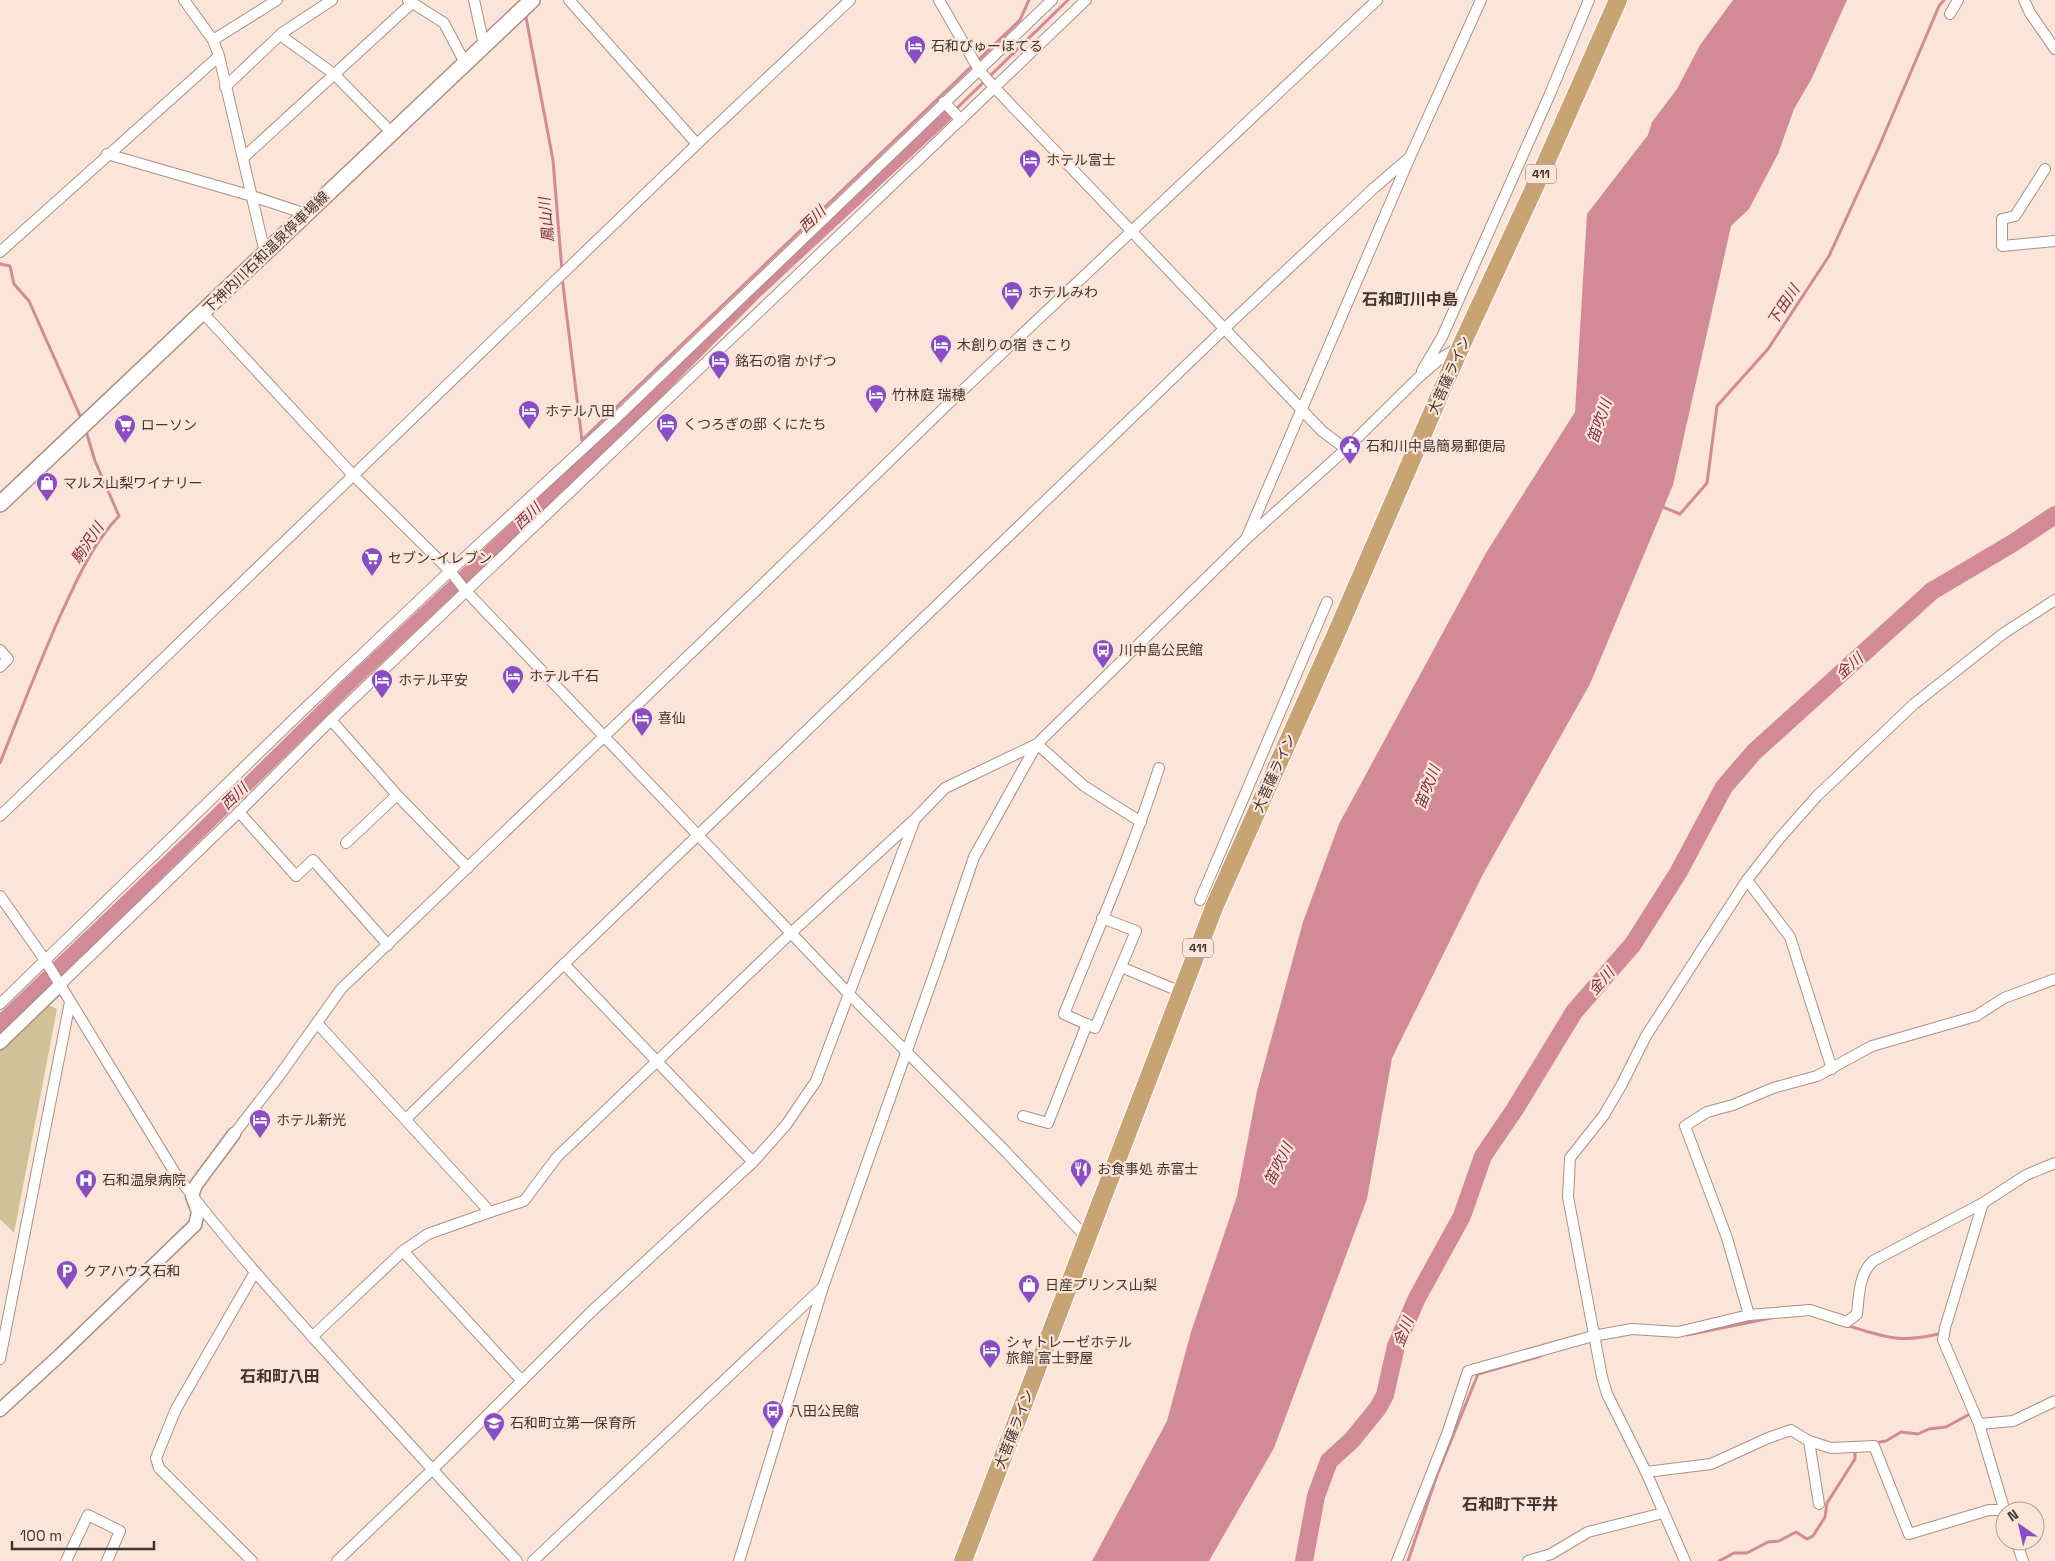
<svg xmlns="http://www.w3.org/2000/svg" width="2055" height="1561" viewBox="0 0 2055 1561" font-family="'Space Grotesk','Noto Sans JP',sans-serif">
<style>
.green{fill:#d0c298}
.water{fill:#d28a96}
.lines{fill:none;stroke-linecap:round;stroke-linejoin:round}
.stream{stroke:#d28a96;stroke-width:3}
.river{stroke:#d28a96;stroke-width:18}
.minor-casing{stroke:#aa9183;stroke-width:12}
.tertiary-casing{stroke:#aa9183;stroke-width:15}
.secondary-casing{stroke:#aa9183;stroke-width:18}
.trunk-casing{stroke:#fff;stroke-width:20}
.minor{stroke:#fff;stroke-width:10}
.tertiary{stroke:#fff;stroke-width:12}
.secondary{stroke:#fff;stroke-width:15}
.trunk{stroke:#c8a374;stroke-width:18}
.labels{text-anchor:middle;dominant-baseline:central;stroke-width:4.5;stroke-linejoin:round;paint-order:stroke}
.shield{fill:#fbe5d9;stroke:#776961;stroke-width:1}
.shield-label{font-size:12px;font-weight:bold;fill:#3f342e}
.poi-label{font-size:14px;fill:#3f342e;stroke:#fbe5d9;text-anchor:start}
.street-label{font-size:14px;fill:#3f342e;stroke:#fbe5d9}
.water-label{font-size:15px;font-style:italic;fill:#812b41;stroke:#fbe5d9}
.quarter-label{font-size:16px;font-weight:bold;fill:#3f342e;stroke:#fbe5d9}
</style>
<rect width="100%" height="100%" fill="#fbe5d9"/>
<polygon class="green" points="46,1004 57,1009 14,1233 0,1219 0,1048"/>
<g class="water">
<polygon points="1733,0 1847,0 1812,78 1794,109 1778,154 1749,209 1731,226 1673,485 1590,684 1482,876 1392,1058 1367,1199 1274,1448 1209,1561 1092,1561 1167,1421 1191,1332 1237,1196 1257,1091 1303,922 1339,824 1486,553 1575,412 1587,214 1648,135 1652,122 1677,89 1700,45"/>
<polygon points="946,107 955,116 760,297 619,440 355,688 0,1038 0,1013 200,822 346,678 611,429"/>
</g>
<g class="lines">
<g class="stream">
<polyline points="525,12 553,160 562,271"/>
<polyline points="954,111 1068,0"/>
<polyline points="0,264 10,266 14,284 29,301 82,420"/>
<polyline points="562,277 582,440"/>
<polyline points="582,440 1020,20 1029,0"/>
<polyline points="1660,506 1680,514 1707,483 1717,406 1768,349 1829,256 1878,149 1939,6 1944,0"/>
<path d="M 0,763 C 20,713 39,663 61,614 C 77,580 92,544 119,516 L 95,461 L 86,431"/>
<path d="M 1846,1325 C 1884,1337 1901,1344 1942,1333"/>
<polyline points="1687,1335 1771,1318"/>
<polyline points="1874,1443 1886,1441 1901,1432 1918,1434 1929,1429 1946,1427 1968,1415"/>
<polyline points="1408,1561 1437,1475 1478,1374 1541,1356"/>
<polyline points="1719,1561 1734,1553 1747,1553 1768,1542 1779,1541 1796,1532 1807,1539 1813,1536 1825,1517 1827,1503 1855,1459 1855,1448"/>
</g>
<polyline class="river" points="1304,1561 1316,1496 1329,1461 1352,1440 1378,1408 1385,1395 1396,1346 1417,1298 1462,1216 1483,1156 1515,1109 1574,1012 1633,944 1678,873 1724,787 1754,752 1932,591 2013,543 2055,515"/>
<g class="minor-casing">
<g id="minor">
<polyline points="184,0 213,40 219,56 265,253"/>
<polyline points="408,0 444,23 465,63"/>
<polyline points="474,0 484,45"/>
<polyline points="569,0 697,144"/>
<polyline points="939,0 979,70 994,87 1322,431 1346,449"/>
<polyline points="2024,0 2030,13 2055,49"/>
<polyline points="1950,14 1958,0"/>
<polyline points="280,35 334,74 392,133"/>
<polyline points="213,40 277,0"/>
<polyline points="225,87 282,33 332,0"/>
<polyline points="944,102 961,120"/>
<polyline points="107,154 252,196 306,214"/>
<polyline points="243,158 412,3"/>
<polyline points="2045,169 2015,216 2002,219 2002,246 2055,241"/>
<polyline points="0,252 219,56"/>
<polyline points="203,313 353,475 450,571 465,590 848,993 1007,1153 1086,1237"/>
<polyline points="1422,371 1442,337 1550,94 1589,0"/>
<polyline points="1246,539 1410,157 1481,0"/>
<polyline points="0,650 8,659 0,667"/>
<polyline points="331,720 397,795 468,868"/>
<polyline points="1037,744 1084,786 1141,822"/>
<polyline points="239,812 296,876 313,860 388,945"/>
<polyline points="0,816 697,144 850,0"/>
<polyline points="346,843 397,795"/>
<polyline points="1747,880 1790,937 1832,1069"/>
<path d="M 0,896 L 45,960 L 175,1173 C 222,1236 275,1295 327,1353 C 390,1423 453,1493 517,1561"/>
<polyline points="1200,900 1327,602"/>
<path d="M 1102,918 L 1136,931 L 1095,1028 L 1064,1014 C 1097,932 1132,852 1159,768"/>
<polyline points="564,964 753,1162"/>
<polyline points="1121,967 1181,992"/>
<polyline points="60,985 239,812 331,720 1086,0"/>
<polyline points="0,1004 299,714 450,571 614,420 1052,0"/>
<polyline points="317,1023 490,1212 524,1201 557,1157 791,933 915,819 945,788 1037,744"/>
<polyline points="1023,1116 1048,1123 1087,1024"/>
<polyline points="406,1119 564,964 1225,328 1374,188 1410,157"/>
<polyline points="234,1134 279,1076 341,989 767,580 947,405 1377,0"/>
<polyline points="1983,1203 1945,1328 1943,1340 1979,1424 2005,1512"/>
<polyline points="403,1251 522,1381"/>
<polyline points="1749,1315 1727,1238 1685,1126 1707,1112 1733,1105 1773,1088 1817,1076 1872,1046 1976,1016 2004,998 2055,979"/>
<polyline points="312,1337 403,1251 428,1234 490,1212"/>
<polyline points="0,1359 70,1002"/>
<polyline points="1979,1424 2013,1421 2055,1401"/>
<polyline points="1809,1441 1831,1448 1874,1446 1909,1534 1989,1510 2004,1510"/>
<polyline points="1646,1472 1711,1464 1768,1438 1791,1430 1809,1441 1819,1504"/>
<polyline points="2016,1541 2023,1561"/>
<polyline points="66,1561 88,1515 120,1531 107,1561"/>
<polyline points="252,1561 159,1468 156,1458 176,1409 255,1272"/>
<polyline points="337,1561 432,1470 591,1312 753,1162 786,1125 816,1081 914,822"/>
<polyline points="533,1561 822,1288"/>
<polyline points="739,1561 823,1287 938,963 974,857 1037,744 1246,539 1346,449 1418,378 1441,358 1458,348"/>
<path d="M 1397,1561 L 1447,1434 L 1468,1371 L 1593,1336 L 1632,1329 L 1678,1332 L 1749,1315 L 1810,1310 L 1847,1322 L 1857,1314 C 1859,1295 1859,1274 1873,1261 L 1983,1203 L 2026,1175 L 2055,1163"/>
<polyline points="1528,1561 1551,1554 1588,1532 1663,1513"/>
<polyline points="1685,1561 1646,1472 1607,1394 1602,1377 1568,1197 1570,1158 1604,1115 1622,1084 1646,1036 1747,880 1779,839 1817,796 1914,704 2004,633 2055,600"/>
</g>
</g>
<g class="tertiary-casing">
<g id="tertiary">
<polyline points="0,1043 60,985"/>
<polyline points="0,1410 59,1356 195,1225 198,1212 192,1196 196,1185 234,1134"/>
</g>
</g>
<g class="secondary-casing">
<polyline id="secondary" points="0,504 532,0"/>
</g>
<g class="trunk-casing">
<polyline id="trunk" points="963,1561 1215,905 1336,634 1461,346 1543,169 1618,0"/>
</g>
<use href="#minor" class="minor"/>
<use href="#tertiary" class="tertiary"/>
<use href="#secondary" class="secondary"/>
<use href="#trunk" class="trunk"/>
</g>
<defs>
<g id="hotel-pin" transform="scale(1.125)"><path d="M0 17L-7.5 6A9.5 9.5 0 1 1 7.5 6Z" fill="#894dc4" stroke="#fbe5d9"/><path d="M-6-4.5h1.5V1H6V5H4.5V3h-9V5H-6ZM-4 0a1.8 1.8 0 1 1 3.6 0ZM.5 0V-2.5h3Q6-2.5 6 0Z" fill="#fff"/></g>
<g id="supermarket-pin" transform="scale(1.125)"><path d="M0 17L-7.5 6A9.5 9.5 0 1 1 7.5 6Z" fill="#894dc4" stroke="#fbe5d9"/><path d="M-6-5.5h2.5l.6 2H6L4.5 2H-2.5L-4.4-4H-6ZM-1.5 3.2a1.3 1.3 0 1 0 .1 0ZM3 3.2a1.3 1.3 0 1 0 .1 0Z" fill="#fff"/></g>
<g id="civic-pin" transform="scale(1.125)"><path d="M0 17L-7.5 6A9.5 9.5 0 1 1 7.5 6Z" fill="#894dc4" stroke="#fbe5d9"/><path d="M-.6-6.5H3V-4.5H.6V-3L4-1V1h2V6H-6V1h2V-1L-.6-3ZM-1.2 2.5V6h2.4V2.5Z" fill="#fff"/></g>
<g id="shop-pin" transform="scale(1.125)"><path d="M0 17L-7.5 6A9.5 9.5 0 1 1 7.5 6Z" fill="#894dc4" stroke="#fbe5d9"/><path d="M-5-2.5h2.3a2.7 3.5 0 0 1 5.4 0H5L5.5 6h-11ZM-1.5-2.5h3a1.5 2.3 0 0 0-3 0Z" fill="#fff"/></g>
<g id="bus-pin" transform="scale(1.125)"><path d="M0 17L-7.5 6A9.5 9.5 0 1 1 7.5 6Z" fill="#894dc4" stroke="#fbe5d9"/><path d="M-5-6H5V4H4V6H2V4H-2V6H-4V4H-5ZM-3.5-4V0h7V-4ZM-3.5 1.2v1.5H-2V1.2ZM2 1.2v1.5H3.5V1.2Z" fill="#fff"/></g>
<g id="restaurant-pin" transform="scale(1.125)"><path d="M0 17L-7.5 6A9.5 9.5 0 1 1 7.5 6Z" fill="#894dc4" stroke="#fbe5d9"/><path d="M-5-6h1v4h1v-4h1v4h1v-4h1v5L-1.5 .5V6h-2V.5L-5-1ZM5-6V6H3V1.5H1.5Q1.5-4 5-6Z" fill="#fff"/></g>
<g id="hospital-pin" transform="scale(1.125)"><path d="M0 17L-7.5 6A9.5 9.5 0 1 1 7.5 6Z" fill="#894dc4" stroke="#fbe5d9"/><path d="M-5-5h3v3.5h4V-5h3V5h-3V1.5h-4V5h-3Z" fill="#fff"/></g>
<g id="parking-pin" transform="scale(1.125)"><path d="M0 17L-7.5 6A9.5 9.5 0 1 1 7.5 6Z" fill="#894dc4" stroke="#fbe5d9"/><path d="M-3.5-5.5H1a3.5 3.5 0 0 1 0 7H-1V5.5H-3.5ZM-1-3.4V-.6H.8a1.4 1.4 0 0 0 0-2.8Z" fill="#fff"/></g>
<g id="school-pin" transform="scale(1.125)"><path d="M0 17L-7.5 6A9.5 9.5 0 1 1 7.5 6Z" fill="#894dc4" stroke="#fbe5d9"/><path d="M0-5L7-2L0 1L-7-2ZM-4 1L0 2.5L4 1V4Q0 6-4 4Z" fill="#fff"/></g>
</defs>
<g fill-rule="evenodd">
<use href="#hotel-pin" x="915" y="46"/>
<use href="#hotel-pin" x="1030" y="160"/>
<use href="#hotel-pin" x="1012" y="292"/>
<use href="#hotel-pin" x="941" y="345"/>
<use href="#hotel-pin" x="719" y="361"/>
<use href="#hotel-pin" x="876" y="395"/>
<use href="#hotel-pin" x="529" y="411"/>
<use href="#hotel-pin" x="667" y="424"/>
<use href="#supermarket-pin" x="125" y="425"/>
<use href="#civic-pin" x="1350" y="446"/>
<use href="#shop-pin" x="47" y="483"/>
<use href="#supermarket-pin" x="372" y="558"/>
<use href="#bus-pin" x="1103" y="650"/>
<use href="#hotel-pin" x="513" y="676"/>
<use href="#hotel-pin" x="382" y="680"/>
<use href="#hotel-pin" x="642" y="718"/>
<use href="#hotel-pin" x="260" y="1120"/>
<use href="#restaurant-pin" x="1081" y="1169"/>
<use href="#hospital-pin" x="86" y="1180"/>
<use href="#parking-pin" x="67" y="1271"/>
<use href="#shop-pin" x="1029" y="1285"/>
<use href="#hotel-pin" x="990" y="1350"/>
<use href="#bus-pin" x="773" y="1411"/>
<use href="#school-pin" x="494" y="1423"/>
</g>
<g class="labels">
<g class="shield">
<rect x="1526" y="164.5" width="30" height="19" rx="4"/>
<rect x="1183" y="938.5" width="30" height="19" rx="4"/>
</g>
<g class="shield-label">
<text x="1541" y="174">411</text>
<text x="1198" y="948">411</text>
</g>
<g class="poi-label">
<text x="931" y="46">石和びゅーほてる</text>
<text x="1046" y="160">ホテル富士</text>
<text x="1028" y="292">ホテルみわ</text>
<text x="957" y="345">木創りの宿 きこり</text>
<text x="735" y="361">銘石の宿 かげつ</text>
<text x="892" y="395">竹林庭 瑞穂</text>
<text x="545" y="411">ホテル八田</text>
<text x="683" y="424">くつろぎの邸 くにたち</text>
<text x="141" y="425">ローソン</text>
<text x="1366" y="446">石和川中島簡易郵便局</text>
<text x="63" y="483">マルス山梨ワイナリー</text>
<text x="388" y="558">セブン-イレブン</text>
<text x="1119" y="650">川中島公民館</text>
<text x="529" y="676">ホテル千石</text>
<text x="398" y="680">ホテル平安</text>
<text x="658" y="718">喜仙</text>
<text x="276" y="1120">ホテル新光</text>
<text x="1097" y="1169">お食事処 赤富士</text>
<text x="102" y="1180">石和温泉病院</text>
<text x="83" y="1271">クアハウス石和</text>
<text x="1045" y="1285">日産プリンス山梨</text>
<text x="1006" y="1342">シャトレーゼホテル<tspan x="1006" dy="16">旅館 富士野屋</tspan></text>
<text x="789" y="1411">八田公民館</text>
<text x="510" y="1423">石和町立第一保育所</text>
</g>
<g class="street-label">
<text transform="translate(266 252) rotate(-44)">下神内川石和温泉停車場線</text>
<text transform="translate(1449 375) rotate(-66)">大菩薩ライン</text>
<text transform="translate(1274 773) rotate(-66)">大菩薩ライン</text>
<text transform="translate(1014 1429) rotate(-69)">大菩薩ライン</text>
</g>
<g class="water-label">
<text transform="translate(812 219) rotate(-44)">西川</text>
<text transform="translate(546 220) rotate(-95)">鳳山川</text>
<text transform="translate(1783 305) rotate(-57)">下田川</text>
<text transform="translate(1599 421) rotate(-71)">笛吹川</text>
<text transform="translate(527 516) rotate(-44)">西川</text>
<text transform="translate(87 543) rotate(-56)">駒沢川</text>
<text transform="translate(1849 666) rotate(-42)">金川</text>
<text transform="translate(1427 787) rotate(-69)">笛吹川</text>
<text transform="translate(234 796) rotate(-44)">西川</text>
<text transform="translate(1601 981) rotate(-49)">金川</text>
<text transform="translate(1278 1164) rotate(-63)">笛吹川</text>
<text transform="translate(1403 1332) rotate(-68)">金川</text>
</g>
<g class="quarter-label">
<text x="1410" y="299">石和町川中島</text>
<text x="280" y="1376">石和町八田</text>
<text x="1510" y="1504">石和町下平井</text>
</g>
</g>
<g transform="translate(2020 1526) rotate(326)"><circle r="24" fill="#fbe5d9" stroke="#b09e95"/>
<path d="M0-4L9 19L0 12L-9 19Z" fill="#894dc4"/>
<text y="-8" font-size="14" font-weight="bold" text-anchor="middle" fill="#3f342e">N</text>
</g>
<path d="M12 1541v8h142v-8" fill="none" stroke="#3f342e" stroke-width="2.5"/>
<text x="20" y="1541" font-size="15" fill="#3f342e" stroke="#fbe5d9" stroke-width="4" paint-order="stroke">100 m</text>
</svg>
